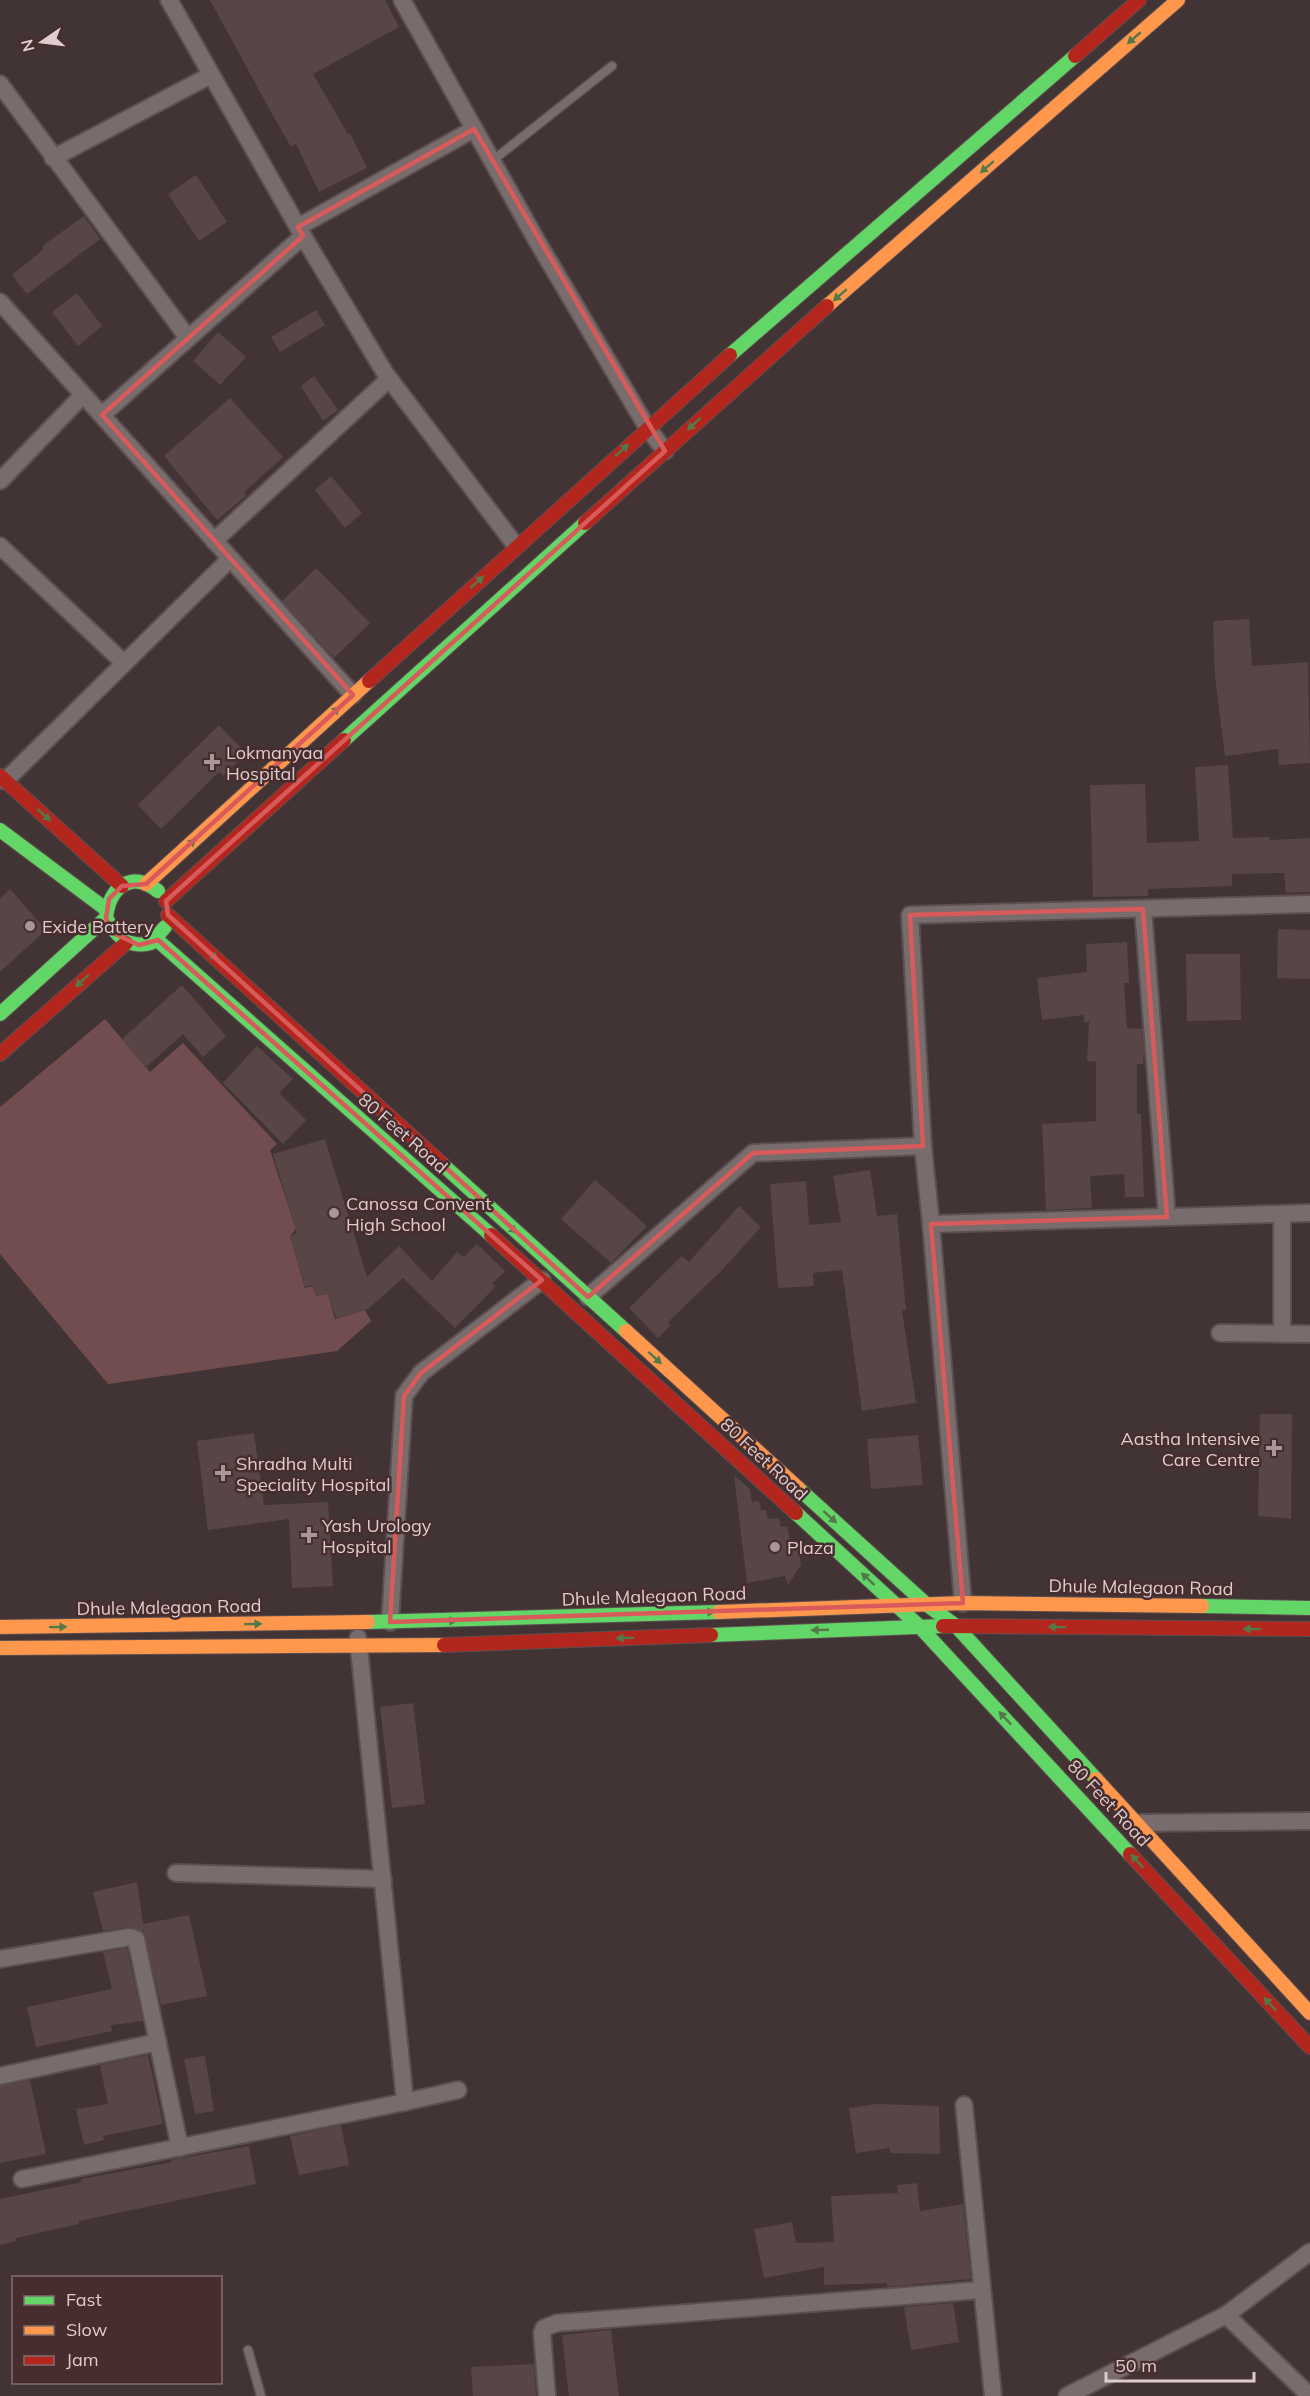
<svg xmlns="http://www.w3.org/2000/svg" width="1310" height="2396" viewBox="0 0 1310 2396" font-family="Mulish,sans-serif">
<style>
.green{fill:#724d4f}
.building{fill:#584647}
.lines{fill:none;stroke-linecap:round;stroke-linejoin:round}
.lane-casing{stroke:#5c4f4f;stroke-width:11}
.street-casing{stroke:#5c4f4f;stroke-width:20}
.fast-casing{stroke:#5c4f4f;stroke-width:16}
.slow-casing{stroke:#5c4f4f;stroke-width:16}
.jam-casing{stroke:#5c4f4f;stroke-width:16}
.lane{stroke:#786c6c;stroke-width:8}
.street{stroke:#786c6c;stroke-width:16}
.fast{stroke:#63d668;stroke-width:14}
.slow{stroke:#ff974d;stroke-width:14}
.jam{stroke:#b3261e;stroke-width:14}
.oneway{fill:#547949}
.marked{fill:none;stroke:#d95a5a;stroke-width:4.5;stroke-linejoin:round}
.poi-dot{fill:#a89798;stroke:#482d2f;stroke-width:2}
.labels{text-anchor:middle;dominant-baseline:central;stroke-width:5;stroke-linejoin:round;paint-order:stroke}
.poi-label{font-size:18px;fill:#dfcdce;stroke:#482d2f;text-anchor:start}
.street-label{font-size:18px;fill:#dfcdce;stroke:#482d2f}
</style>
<rect width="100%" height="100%" fill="#423334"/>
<polygon class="green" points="105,1019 150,1072 183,1043 277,1144 270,1150 296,1229 290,1236 305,1288 313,1286 316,1296 337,1291 329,1298 335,1319 365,1310 371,1321 337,1351 108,1384 0,1254 0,1107"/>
<g class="building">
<polygon points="210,0 385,0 399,27 313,74 348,134 350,133 367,168 319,192 296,144 291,147 271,112"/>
<polygon points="196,175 227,222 199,241 168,194"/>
<polygon points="84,216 100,239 27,294 12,275 44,249 42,246"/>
<polygon points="77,293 102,326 78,346 52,312"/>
<polygon points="316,310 325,325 280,352 271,337"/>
<polygon points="218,332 246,357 220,385 193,361"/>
<polygon points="314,376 338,410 323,421 301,386"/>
<polygon points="230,398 283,457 244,492 247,495 217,520 164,456"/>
<polygon points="331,476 362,513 345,528 315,490"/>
<polygon points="316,568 370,623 334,658 282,601"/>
<polygon points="1249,619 1252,666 1308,662 1310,763 1279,765 1278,749 1225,756 1215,677 1213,621"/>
<polygon points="219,725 246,753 223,776 219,772 161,829 138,805"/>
<polygon points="1228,765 1233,838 1270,837 1270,840 1310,838 1310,892 1286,893 1284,873 1232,874 1232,886 1148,889 1148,896 1093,897 1090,785 1145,784 1147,843 1199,841 1195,767"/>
<polygon points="10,889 46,930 0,972 0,899"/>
<polygon points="1278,929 1310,930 1310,979 1277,978"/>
<polygon points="1127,942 1129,983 1124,983 1127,1028 1142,1029 1144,1053 1143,1064 1137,1064 1137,1114 1141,1114 1144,1197 1125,1197 1124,1174 1090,1176 1092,1208 1046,1210 1042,1124 1096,1121 1096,1062 1087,1061 1089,1022 1084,1022 1084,1015 1042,1020 1037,978 1087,972 1086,944"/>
<polygon points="1186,954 1240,954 1241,1020 1187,1021"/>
<polygon points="182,985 226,1036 203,1057 183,1034 146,1067 122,1039"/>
<polygon points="257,1046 293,1079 279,1093 306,1120 283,1144 223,1083"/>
<polygon points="325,1139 367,1277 399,1246 432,1281 457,1252 464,1257 477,1244 505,1271 492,1284 496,1286 455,1328 403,1278 368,1309 336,1318 327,1293 316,1296 313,1285 305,1287 290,1236 297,1233 273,1154"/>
<polygon points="870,1170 877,1216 897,1214 906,1310 902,1311 916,1403 862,1411 842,1270 813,1273 814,1286 778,1288 770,1184 806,1181 809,1225 841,1222 833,1176"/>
<polygon points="595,1180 647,1226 611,1263 561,1219"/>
<polygon points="739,1206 761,1227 721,1271 668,1322 671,1325 658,1338 629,1308 682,1256 689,1262"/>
<polygon points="1260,1414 1292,1414 1291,1519 1258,1516"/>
<polygon points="254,1433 264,1505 328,1502 333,1586 292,1588 289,1519 208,1530 197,1441"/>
<polygon points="918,1435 923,1485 871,1489 867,1439"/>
<polygon points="734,1475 750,1489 752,1502 759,1501 761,1510 766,1510 768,1519 779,1518 781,1527 787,1526 792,1549 799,1550 801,1565 788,1585 785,1576 747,1583"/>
<polygon points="413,1703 425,1804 392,1808 380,1707"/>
<polygon points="137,1882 143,1924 189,1915 207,1996 161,2005 144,1932 129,1927 103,1931 93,1892"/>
<polygon points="127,1948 143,2021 111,2025 112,2031 36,2047 27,2007 112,1989 103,1952"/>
<polygon points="148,2055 163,2124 103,2136 104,2140 84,2145 76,2109 108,2104 100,2065"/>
<polygon points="205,2056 214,2111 195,2114 184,2059"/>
<polygon points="30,2080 46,2154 0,2163 0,2086"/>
<polygon points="877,2104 939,2106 940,2154 890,2153 890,2148 856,2153 849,2108"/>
<polygon points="341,2125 349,2165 299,2175 290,2136"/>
<polygon points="249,2146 256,2184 79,2221 79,2224 16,2238 16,2241 0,2245 0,2199 82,2182 81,2179 172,2162 171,2160"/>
<polygon points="917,2183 920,2211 963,2204 971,2279 887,2287 887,2283 824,2285 824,2267 764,2278 754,2229 792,2222 796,2243 834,2242 831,2196 898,2193 897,2185"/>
<polygon points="953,2303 959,2342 911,2350 904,2307"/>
<polygon points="611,2330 619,2396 569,2396 562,2335"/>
<polygon points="534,2364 536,2396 473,2396 471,2367"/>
</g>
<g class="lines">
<g class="lane-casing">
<g id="lane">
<polyline points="492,161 612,66"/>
<polyline points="248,2350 261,2396"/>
</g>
</g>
<g class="street-casing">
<g id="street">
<polyline points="169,0 303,236 385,373 516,546"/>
<polyline points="402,0 537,241 647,427 665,451"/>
<polyline points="0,84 188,338"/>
<polyline points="53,158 211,75"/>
<polyline points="298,227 474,129"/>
<polyline points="0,302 353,695"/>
<polyline points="102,415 303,236"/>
<polyline points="0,481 83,395"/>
<polyline points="214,541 389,379"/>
<polyline points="0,546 123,662"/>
<polyline points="5,781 230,559"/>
<polyline points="1143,909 1167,1217"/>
<polyline points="923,1146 910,915 1310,904"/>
<polyline points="1282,1214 1282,1334"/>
<polyline points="931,1224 963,1603"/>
<polyline points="588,1297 753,1153 923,1146 931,1224 1310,1213"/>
<polyline points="1220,1333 1310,1334"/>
<polyline points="390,1622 404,1396 421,1373 542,1280"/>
<polyline points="1136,1823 1310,1821"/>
<polyline points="176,1873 383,1879"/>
<polyline points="0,1959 130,1937 136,1939 180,2148"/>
<polyline points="0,2076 158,2042"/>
<polyline points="405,2102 458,2090"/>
<polyline points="964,2105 993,2396"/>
<polyline points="22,2179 405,2102 358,1638"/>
<polyline points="1226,2315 1310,2396"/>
<polyline points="547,2396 542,2333 544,2328 557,2323 982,2290"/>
<polyline points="1067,2396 1226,2315 1310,2252"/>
</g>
</g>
<g class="fast-casing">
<g id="fast">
<polyline points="730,355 1075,56"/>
<polyline points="344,740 585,523"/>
<polyline points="0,830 107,910"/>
<path d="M 106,918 C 116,936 129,949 151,943 L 165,927"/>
<polyline points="155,938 491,1235"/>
<path d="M 0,1014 L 106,918 C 109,888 131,869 158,891"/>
<polyline points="442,1164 626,1331"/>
<polyline points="798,1488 926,1604 956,1626 1096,1779"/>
<polyline points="796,1513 919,1626 1130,1854"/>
<polyline points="1202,1606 1310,1608"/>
<polyline points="368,1622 719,1612"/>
<polyline points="711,1635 943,1626"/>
</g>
</g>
<g class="slow-casing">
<g id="slow">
<polyline points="827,306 1178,0"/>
<polyline points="146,884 369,681"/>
<polyline points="626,1331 798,1488"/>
<polyline points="719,1612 963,1603 1202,1606"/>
<polyline points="0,1627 368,1622"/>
<polyline points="0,1648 444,1645"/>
<polyline points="1096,1779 1310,2013"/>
</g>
</g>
<g class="jam-casing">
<g id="jam">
<polyline points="1075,56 1139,0"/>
<polyline points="585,523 827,306"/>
<polyline points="369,681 730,355"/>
<polyline points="0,776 122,886"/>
<polyline points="166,901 344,740"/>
<polyline points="168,915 442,1164"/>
<polyline points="0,1054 126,943"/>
<polyline points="491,1235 796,1513"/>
<polyline points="943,1626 1310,1629"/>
<polyline points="444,1645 711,1635"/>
<polyline points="1130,1854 1310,2047"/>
</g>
</g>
<use href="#lane" class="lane"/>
<use href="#street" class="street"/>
<use href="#fast" class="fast"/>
<use href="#slow" class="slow"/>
<use href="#jam" class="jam"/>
</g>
<defs><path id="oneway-solid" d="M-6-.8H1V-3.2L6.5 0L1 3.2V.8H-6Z" transform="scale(1.5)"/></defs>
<g class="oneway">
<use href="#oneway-solid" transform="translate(1134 38) rotate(139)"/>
<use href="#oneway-solid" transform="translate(987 167) rotate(139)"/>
<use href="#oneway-solid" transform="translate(840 295) rotate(139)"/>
<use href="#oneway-solid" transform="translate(694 424) rotate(138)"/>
<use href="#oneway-solid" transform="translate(622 450) rotate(-42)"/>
<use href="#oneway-solid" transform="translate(477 582) rotate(-42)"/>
<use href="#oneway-solid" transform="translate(333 713) rotate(-43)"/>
<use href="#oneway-solid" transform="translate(44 815) rotate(42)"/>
<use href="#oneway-solid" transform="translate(189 845) rotate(-42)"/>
<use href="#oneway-solid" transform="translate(211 954) rotate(42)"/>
<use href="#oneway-solid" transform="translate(82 981) rotate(138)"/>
<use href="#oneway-solid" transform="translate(510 1227) rotate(42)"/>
<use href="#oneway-solid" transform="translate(655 1358) rotate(42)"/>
<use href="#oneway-solid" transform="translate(830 1517) rotate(42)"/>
<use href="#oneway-solid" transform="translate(868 1579) rotate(-137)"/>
<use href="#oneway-solid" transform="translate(706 1612) rotate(-2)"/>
<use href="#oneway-solid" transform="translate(448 1621) rotate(-1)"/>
<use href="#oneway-solid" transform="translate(253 1624) rotate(-1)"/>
<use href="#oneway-solid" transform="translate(58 1627) rotate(-1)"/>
<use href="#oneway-solid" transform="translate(1057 1627) rotate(-179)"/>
<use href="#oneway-solid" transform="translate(1252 1629) rotate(-179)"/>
<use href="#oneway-solid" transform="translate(820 1630) rotate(178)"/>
<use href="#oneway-solid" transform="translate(625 1638) rotate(178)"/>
<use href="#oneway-solid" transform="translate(1005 1718) rotate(-133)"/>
<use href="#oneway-solid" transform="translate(1137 1861) rotate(-133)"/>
<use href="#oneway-solid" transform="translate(1270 2004) rotate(-133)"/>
</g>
<path class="marked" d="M 474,129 L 665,451 L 166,901 L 168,915 L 588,1297 L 753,1153 L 923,1146 L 910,915 L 1143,909 L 1167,1217 L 931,1224 L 963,1603 L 390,1622 L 404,1396 L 421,1373 L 542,1280 L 158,940 L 139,945 L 113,933 L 106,918 L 109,899 L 122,886 L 146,884 L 353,695 L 102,415 L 303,236 L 298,227 Z"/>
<g class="poi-dot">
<path d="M209 753h6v6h6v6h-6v6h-6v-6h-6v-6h6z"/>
<circle cx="30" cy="926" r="6"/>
<circle cx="334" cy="1213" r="6"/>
<path d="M1271 1439h6v6h6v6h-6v6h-6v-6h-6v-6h6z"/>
<path d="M220 1464h6v6h6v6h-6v6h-6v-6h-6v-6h6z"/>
<path d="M306 1526h6v6h6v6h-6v6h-6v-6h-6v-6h6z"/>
<circle cx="775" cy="1547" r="6"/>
</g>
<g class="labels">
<g class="poi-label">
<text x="226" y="752">Lokmanyaa<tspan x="226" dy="21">Hospital</tspan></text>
<text x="42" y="926">Exide Battery</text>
<text x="346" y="1203">Canossa Convent<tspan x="346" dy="21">High School</tspan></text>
<text x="1260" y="1438" text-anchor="end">Aastha Intensive<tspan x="1260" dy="21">Care Centre</tspan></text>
<text x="236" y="1463">Shradha Multi<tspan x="236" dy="21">Speciality Hospital</tspan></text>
<text x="322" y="1525">Yash Urology<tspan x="322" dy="21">Hospital</tspan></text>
<text x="787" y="1547">Plaza</text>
</g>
<g class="street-label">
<text transform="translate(403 1133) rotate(41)">80 Feet Road</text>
<text transform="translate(764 1459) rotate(43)">80 Feet Road</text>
<text transform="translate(1141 1587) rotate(1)">Dhule Malegaon Road</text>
<text transform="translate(654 1596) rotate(-2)">Dhule Malegaon Road</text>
<text transform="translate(169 1607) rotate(-1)">Dhule Malegaon Road</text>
<text transform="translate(1109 1803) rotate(47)">80 Feet Road</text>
</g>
</g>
<rect x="12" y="2276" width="210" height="108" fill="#482d2f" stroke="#846d6f" stroke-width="1.5"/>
<rect x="24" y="2296" width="30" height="9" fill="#63d668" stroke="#846d6f" stroke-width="1.5"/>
<text x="66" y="2306" font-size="18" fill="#dfcdce">Fast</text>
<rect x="24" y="2326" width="30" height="9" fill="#ff974d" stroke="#846d6f" stroke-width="1.5"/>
<text x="66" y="2336" font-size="18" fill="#dfcdce">Slow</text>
<rect x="24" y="2356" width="30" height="9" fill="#b3261e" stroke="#846d6f" stroke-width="1.5"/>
<text x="66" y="2366" font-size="18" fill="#dfcdce">Jam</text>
<g transform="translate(42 42) rotate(256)" stroke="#482d2f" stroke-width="4.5" paint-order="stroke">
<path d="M0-4.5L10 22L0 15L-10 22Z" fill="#dfcdce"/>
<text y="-9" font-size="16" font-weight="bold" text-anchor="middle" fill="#dfcdce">N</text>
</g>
<path d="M1106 2372v9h148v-9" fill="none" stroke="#dfcdce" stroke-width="3"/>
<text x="1115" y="2372" font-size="18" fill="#dfcdce" stroke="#482d2f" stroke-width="4.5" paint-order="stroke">50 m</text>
</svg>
